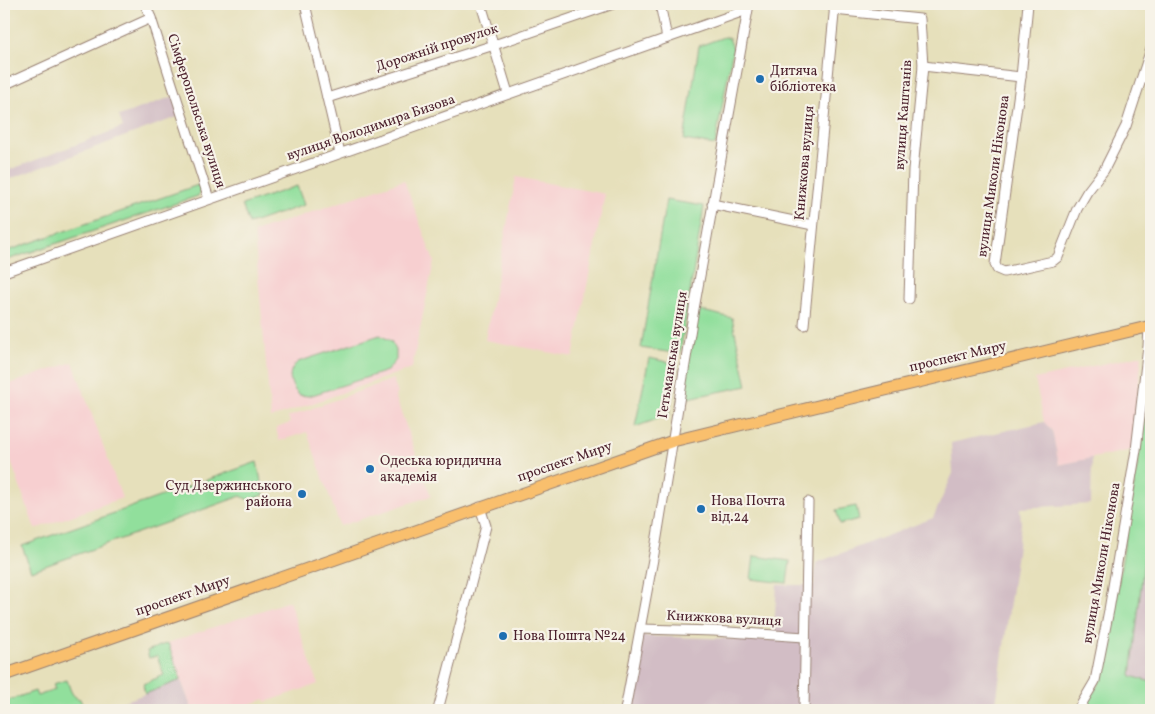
<svg xmlns="http://www.w3.org/2000/svg" width="1155" height="714" viewBox="0 0 1155 714" font-family="Vollkorn,serif">
<style>
.built{fill:#f7cfd0}
.industrial{fill:#d2bdc5}
.green{fill:#91df9c;stroke:#6e7f64}
.lines{fill:none;stroke-linecap:round;stroke-linejoin:round}
.minor-casing{stroke:#988073;stroke-width:11}
.major-casing{stroke:#988073;stroke-width:13}
.minor{stroke:#fff;stroke-width:9}
.major{stroke:#f9bf6d;stroke-width:11}
.poi-dot{fill:#1f6fb2;stroke:#f7f3e8;stroke-width:2}
.labels{text-anchor:middle;dominant-baseline:central;stroke-width:4.5;stroke-linejoin:round;paint-order:stroke}
.street-label{font-size:14px;fill:#4a1f2b;stroke:#f7f3e8}
.poi-label{font-size:14px;fill:#4a1f2b;stroke:#f7f3e8;text-anchor:start}
</style>
<rect width="100%" height="100%" fill="#f7f3e8"/>
<filter id="ink" filterUnits="userSpaceOnUse"><feTurbulence type="fractalNoise" baseFrequency=".02" numOctaves="2"/><feDisplacementMap in="SourceGraphic" scale="10" xChannelSelector="R" yChannelSelector="G"/><feConvolveMatrix kernelMatrix="1 2 1 2 8 2 1 2 1" color-interpolation-filters="sRGB"/></filter>
<filter id="wash" filterUnits="userSpaceOnUse"><feTurbulence type="fractalNoise" baseFrequency=".0096" numOctaves="4" result="noise"/><feDisplacementMap in="SourceGraphic" scale="20" xChannelSelector="R" yChannelSelector="G"/><feGaussianBlur stdDeviation="1.12" result="paint"/><feColorMatrix in="noise" values="0 0 0 0 0 0 0 0 0 0 0 0 0 0 0 0 0 1.4 0 .05"/><feComposite in="paint" operator="in"/></filter>
<g filter="url(#wash)">
<rect width="100%" height="100%" fill="#e6e0bb"/>
<g class="built">
<polygon points="516,177 605,194 573,357 485,340"/>
<polygon points="404,180 434,261 412,368 271,418 254,232"/>
<polygon points="1142,355 1132,450 1059,465 1052,431 1044,422 1035,379"/>
<polygon points="73,362 122,498 35,529 4,442 4,386"/>
<polygon points="393,379 398,394 395,395 431,496 340,526 307,432 279,441 276,428 290,423 288,417"/>
<polygon points="289,601 318,684 266,702 265,699 233,710 192,710 168,643"/>
</g>
<g class="industrial">
<polygon points="174,96 180,116 4,181 4,172 123,127 119,116"/>
<polygon points="1044,422 1052,431 1059,465 1092,458 1091,504 1020,508 1021,524 995,710 625,710 640,636 773,640 777,585 814,585 816,563 933,518 953,473 951,443"/>
<polygon points="1151,497 1151,682 1131,676"/>
<polygon points="181,680 192,710 97,710 134,698"/>
</g>
<g class="green">
<polygon points="724,37 729,38 733,48 715,145 684,140 699,46"/>
<polygon points="201,184 201,192 198,196 4,261 4,252"/>
<polygon points="297,186 304,205 249,224 242,205"/>
<polygon points="666,200 704,206 680,354 641,348"/>
<polygon points="694,309 732,318 747,386 679,400"/>
<path d="M 380,335 L 391,341 L 396,350 L 396,360 L 387,371 L 309,396 L 299,395 C 289,385 286,371 298,362 Z"/>
<polygon points="649,358 678,364 669,415 635,427"/>
<polygon points="1146,411 1151,411 1151,497 1131,676 1151,682 1151,710 1083,710 1099,683 1111,628"/>
<polygon points="257,462 264,495 248,500 241,496 31,571 22,546"/>
<polygon points="856,506 859,519 840,524 836,510"/>
<polygon points="754,556 790,561 787,583 751,579"/>
<polygon points="168,643 181,680 145,694 143,684 164,675 157,656 149,658 147,651"/>
<path d="M 67,680 C 70,688 71,697 80,699 L 82,704 L 73,710 L 10,710 L 7,701 L 35,691 L 37,696 L 55,690 L 53,684 Z"/>
</g>
</g>
<g filter="url(#ink)">
<g class="lines">
<g class="minor-casing">
<g id="minor">
<polyline points="145,4 151,18 209,199"/>
<polyline points="305,4 340,153"/>
<polyline points="481,4 508,93"/>
<polyline points="660,4 667,38"/>
<polyline points="1028,4 1021,77 995,264 997,269 1004,272 1053,261 1058,257 1077,209 1087,192 1104,170 1126,126 1151,49"/>
<polyline points="834,10 920,19 923,66 913,170 909,299"/>
<polyline points="923,66 1021,77"/>
<polyline points="4,85 151,18"/>
<polyline points="327,98 494,45 613,4"/>
<polyline points="712,204 813,225"/>
<polyline points="4,272 747,10"/>
<polyline points="804,325 835,4"/>
<polyline points="641,629 714,631 805,637"/>
<polyline points="438,710 486,526 480,507"/>
<polyline points="625,710 656,543 694,309 749,4"/>
<polyline points="804,710 808,502"/>
<polyline points="1078,710 1095,681 1109,610 1136,450 1148,346 1149,327"/>
</g>
</g>
<g class="major-casing">
<polyline id="major" points="4,675 673,441 1151,326"/>
</g>
<use href="#minor" class="minor"/>
<use href="#major" class="major"/>
</g>
</g>
<g class="poi-dot">
<circle cx="760" cy="79" r="5"/>
<circle cx="370" cy="469" r="5"/>
<circle cx="302" cy="494" r="5"/>
<circle cx="701" cy="509" r="5"/>
<circle cx="503" cy="636" r="5"/>
</g>
<g class="labels">
<g class="street-label">
<text transform="translate(437 48) rotate(-18)">Дорожній провулок</text>
<text transform="translate(196 111) rotate(72)">Сімферопольська вулиця</text>
<text transform="translate(904 115) rotate(-86)">вулиця Каштанів</text>
<text transform="translate(371 128) rotate(-19)">вулиця Володимира Бизова</text>
<text transform="translate(805 163) rotate(-85)">Книжкова вулиця</text>
<text transform="translate(994 176) rotate(-82)">вулиця Миколи Ніконова</text>
<text transform="translate(673 355) rotate(-81)">Гетьманська вулиця</text>
<text transform="translate(958 357) rotate(-13)">проспект Миру</text>
<text transform="translate(565 462) rotate(-19)">проспект Миру</text>
<text transform="translate(1102 563) rotate(-80)">вулиця Миколи Ніконова</text>
<text transform="translate(183 596) rotate(-19)">проспект Миру</text>
<text transform="translate(724 619) rotate(3)">Книжкова вулиця</text>
</g>
<g class="poi-label">
<text x="770" y="71">Дитяча<tspan x="770" dy="16">бібліотека</tspan></text>
<text x="380" y="461">Одеська юридична<tspan x="380" dy="16">академія</tspan></text>
<text x="292" y="486" text-anchor="end">Суд Дзержинського<tspan x="292" dy="16">района</tspan></text>
<text x="711" y="501">Нова Почта<tspan x="711" dy="16">від.24</tspan></text>
<text x="513" y="636">Нова Пошта №24</text>
</g>
</g>
<rect width="1155" height="714" fill="none" stroke="#f7f3e8" stroke-width="20"/>
</svg>
